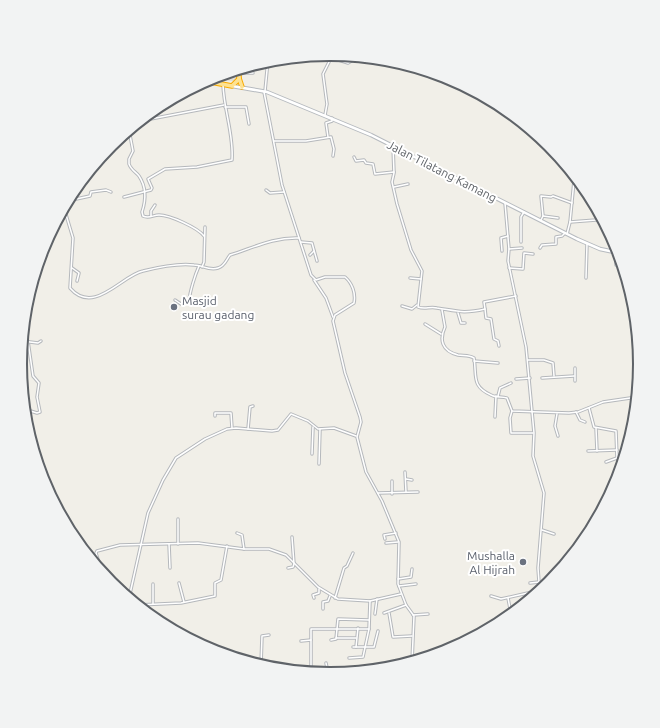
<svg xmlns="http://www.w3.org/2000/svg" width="660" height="728" viewBox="0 0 660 728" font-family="Ubuntu,sans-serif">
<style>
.education{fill:#e1ded6}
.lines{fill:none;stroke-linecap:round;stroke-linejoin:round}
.street-casing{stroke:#b5b8bc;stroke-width:3.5}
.secondary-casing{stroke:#b6babf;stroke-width:4.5}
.highway-casing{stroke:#f9ab00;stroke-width:5.5}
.street{stroke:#fff;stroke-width:1.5}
.secondary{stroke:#fff;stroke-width:2.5}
.highway{stroke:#fde293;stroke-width:3.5}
.worship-dot{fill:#6b7280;stroke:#fff;stroke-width:1.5}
.labels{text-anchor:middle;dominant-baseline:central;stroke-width:4;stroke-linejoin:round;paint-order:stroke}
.street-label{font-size:12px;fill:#5f6368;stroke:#fff}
.worship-label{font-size:12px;fill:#5b616d;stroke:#fff;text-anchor:start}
.rim{fill:none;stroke:#5f6368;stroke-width:2}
</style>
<rect width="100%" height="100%" fill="#f1efe8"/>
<polygon class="education" points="237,70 237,77 234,81 208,80"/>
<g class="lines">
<g class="street-casing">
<g id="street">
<polyline points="323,55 348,63 358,57"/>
<polyline points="390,60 397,62"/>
<polyline points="240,73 253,73"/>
<polyline points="265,91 268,60"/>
<path d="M 264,92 L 282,185 L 311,275 L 316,280 L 325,277 L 345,277 C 352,283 356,293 354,303 L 335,315 L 333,321 L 345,373 L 360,417 L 361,422 L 357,437 L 366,472 L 382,501 L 399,542 L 398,584 L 406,605 L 414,616 L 412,662"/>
<polyline points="225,107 246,107 249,124"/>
<polyline points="325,115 327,104 323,74 331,58"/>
<polyline points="140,121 224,105"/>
<path d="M 129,130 L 133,151 L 129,159 L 129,164 C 131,170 136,172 139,176 C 147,188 146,200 142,212 L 143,216 C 149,219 153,215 159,215 C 170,215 198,228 204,236"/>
<polyline points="328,137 326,123 332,121 332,118"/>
<polyline points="274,141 306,141 331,137 334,149 333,156"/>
<path d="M 393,146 L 394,173 L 392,182 L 397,204 L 411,250 L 422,271 L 418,307 C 425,310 430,306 437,308 C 457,311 463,314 485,309 L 484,302 L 516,296"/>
<polyline points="354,157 356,161 364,160 366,163 373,164 375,174 394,172"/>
<polyline points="394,187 408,184"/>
<polyline points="266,190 270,193 284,192"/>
<path d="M 124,197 L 151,190 L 152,188 L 148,179 L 165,169 L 197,167 L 232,160 C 234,135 224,111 223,85"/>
<polyline points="67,201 90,196 91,192 106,190 111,192"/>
<polyline points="505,203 509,249 508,261 526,347 534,433 533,456 544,493 538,568 539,582 542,589"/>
<path d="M 64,208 L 73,238 L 70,288 C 94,316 122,275 143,271 C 159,267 178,263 194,265 C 202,265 209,271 218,268 C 225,266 226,260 230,255 C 253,248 273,237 299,238"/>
<polyline points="151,216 151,211 155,205"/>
<polyline points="543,216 558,218"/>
<polyline points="541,220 543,216 541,196 551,197 553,196 572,203"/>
<polyline points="570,222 596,220 600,216"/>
<polyline points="567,234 570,222 574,181 578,180"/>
<polyline points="301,242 312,243 317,261"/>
<polyline points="521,242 521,217 524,212"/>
<polyline points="540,248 542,245 556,244 556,237 562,236 565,233"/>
<polyline points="509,249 522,248"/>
<polyline points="502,251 501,238 508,236"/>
<polyline points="310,255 314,251"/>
<polyline points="616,265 616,252"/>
<polyline points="202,267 204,262 205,227"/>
<polyline points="72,268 79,273 77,281"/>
<polyline points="509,268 523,269 524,253 533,254"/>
<polyline points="410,278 421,279"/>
<polyline points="586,278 587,244"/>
<polyline points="314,280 326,298 333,317"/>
<path d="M 175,300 L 181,304 L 189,301 C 190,291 195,275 199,266"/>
<polyline points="402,306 412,309 417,305"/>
<polyline points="485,309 486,318 491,319 494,339 498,341 499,346"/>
<path d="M 442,310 L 445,327 C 439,340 442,351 458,355 C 463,356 469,355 474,358 C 477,376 471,386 491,395 C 496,398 502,396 507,398 L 512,411 L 569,413 L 578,412 L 603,402 L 637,397"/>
<polyline points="458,313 461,323 465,323"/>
<polyline points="425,324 441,334"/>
<polyline points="22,341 38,343 41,341"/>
<polyline points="528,360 544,360 553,363 554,376"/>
<polyline points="474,361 498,363"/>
<polyline points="542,378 574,376"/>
<polyline points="516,379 530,378"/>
<polyline points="575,381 575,368"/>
<polyline points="498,396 500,388 511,383"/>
<polyline points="589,408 594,427 616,431 617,458 606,462"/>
<polyline points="24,409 37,413 40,412 37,397 39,383 33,376 28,341"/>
<polyline points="512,411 510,418 511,433 533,433"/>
<polyline points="576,412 580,420 585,422"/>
<polyline points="557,414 555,426 558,436"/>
<polyline points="215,416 215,413 231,413 232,428"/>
<polyline points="495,417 496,396"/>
<polyline points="596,428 597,451"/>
<polyline points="248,429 250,407 253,406"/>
<polyline points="588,451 617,450"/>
<polyline points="312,454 313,427"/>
<polyline points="319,464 320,429"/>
<polyline points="405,472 406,492"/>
<polyline points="406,479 412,480"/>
<polyline points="378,493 418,492"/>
<polyline points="392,494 392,481"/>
<polyline points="178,519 178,544"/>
<polyline points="542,530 554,534"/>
<polyline points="237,533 242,535 244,549"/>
<polyline points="385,539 384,535 396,533"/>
<polyline points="386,543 398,542"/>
<polyline points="169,544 170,568"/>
<polyline points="288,568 293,567 294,564 292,537"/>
<polyline points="102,573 96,553 97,551 120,545 198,543 244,549 269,549 286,555 318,587 338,599 370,601 401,594"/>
<polyline points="398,579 411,577 412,569"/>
<polyline points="179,583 184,602"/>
<polyline points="530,583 539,582"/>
<polyline points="153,584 153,604"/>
<polyline points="399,586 416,584"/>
<polyline points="532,592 533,597"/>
<polyline points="491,596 501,599 541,590"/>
<polyline points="129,598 148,513 163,480 176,458 205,439 227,429 236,428 272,431 278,430 291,414 308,421 318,429 334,428 356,436"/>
<polyline points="314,598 313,595 319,593 319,589"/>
<polyline points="335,598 344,568 347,566 353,553"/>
<polyline points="508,598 511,614"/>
<polyline points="138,605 181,603 215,596 215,583 221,580 227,546"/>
<polyline points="323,609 323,602 328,601 330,596"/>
<polyline points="384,613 406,605"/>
<polyline points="389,613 393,637 412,636"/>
<polyline points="375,614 377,599"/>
<polyline points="413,615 428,614"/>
<polyline points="336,638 356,638"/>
<polyline points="331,640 336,639 338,619 369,620"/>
<polyline points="301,641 311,640"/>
<polyline points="353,647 374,647 378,631"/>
<polyline points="356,647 358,628"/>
<polyline points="349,658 363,657 369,629 370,601"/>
<polyline points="326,663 327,668 343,672"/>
<polyline points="261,665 262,636 269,635"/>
<polyline points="402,665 402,662 409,663"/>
<polyline points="311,672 311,629 369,629"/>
<polyline points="343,673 344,668"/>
</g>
</g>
<g class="secondary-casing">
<polyline id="secondary" points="232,86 267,92 371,135 577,239 600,249 619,253"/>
</g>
<g class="highway-casing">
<g id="highway">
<polyline points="239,78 242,87"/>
<polyline points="205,81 232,86 239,79 239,69"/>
</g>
</g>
<use href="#street" class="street"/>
<use href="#secondary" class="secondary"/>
<use href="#highway" class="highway"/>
</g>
<g class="worship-dot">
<circle cx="174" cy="307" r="4"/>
<circle cx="523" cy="562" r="4"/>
</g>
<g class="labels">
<g class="street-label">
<text transform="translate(442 171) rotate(27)">Jalan Tilatang Kamang</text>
</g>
<g class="worship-label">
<text x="182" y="300">Masjid<tspan x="182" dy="14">surau gadang</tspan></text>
<text x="515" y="555" text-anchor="end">Mushalla<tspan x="515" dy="14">Al Hijrah</tspan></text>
</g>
</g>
<path d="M0 0H660V728H0ZM27 364a303 303 0 1 1 606 0a303 303 0 1 1-606 0Z" fill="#f2f3f3" fill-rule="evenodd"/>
<path class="rim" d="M27 364a303 303 0 1 1 606 0a303 303 0 1 1-606 0Z"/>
</svg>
